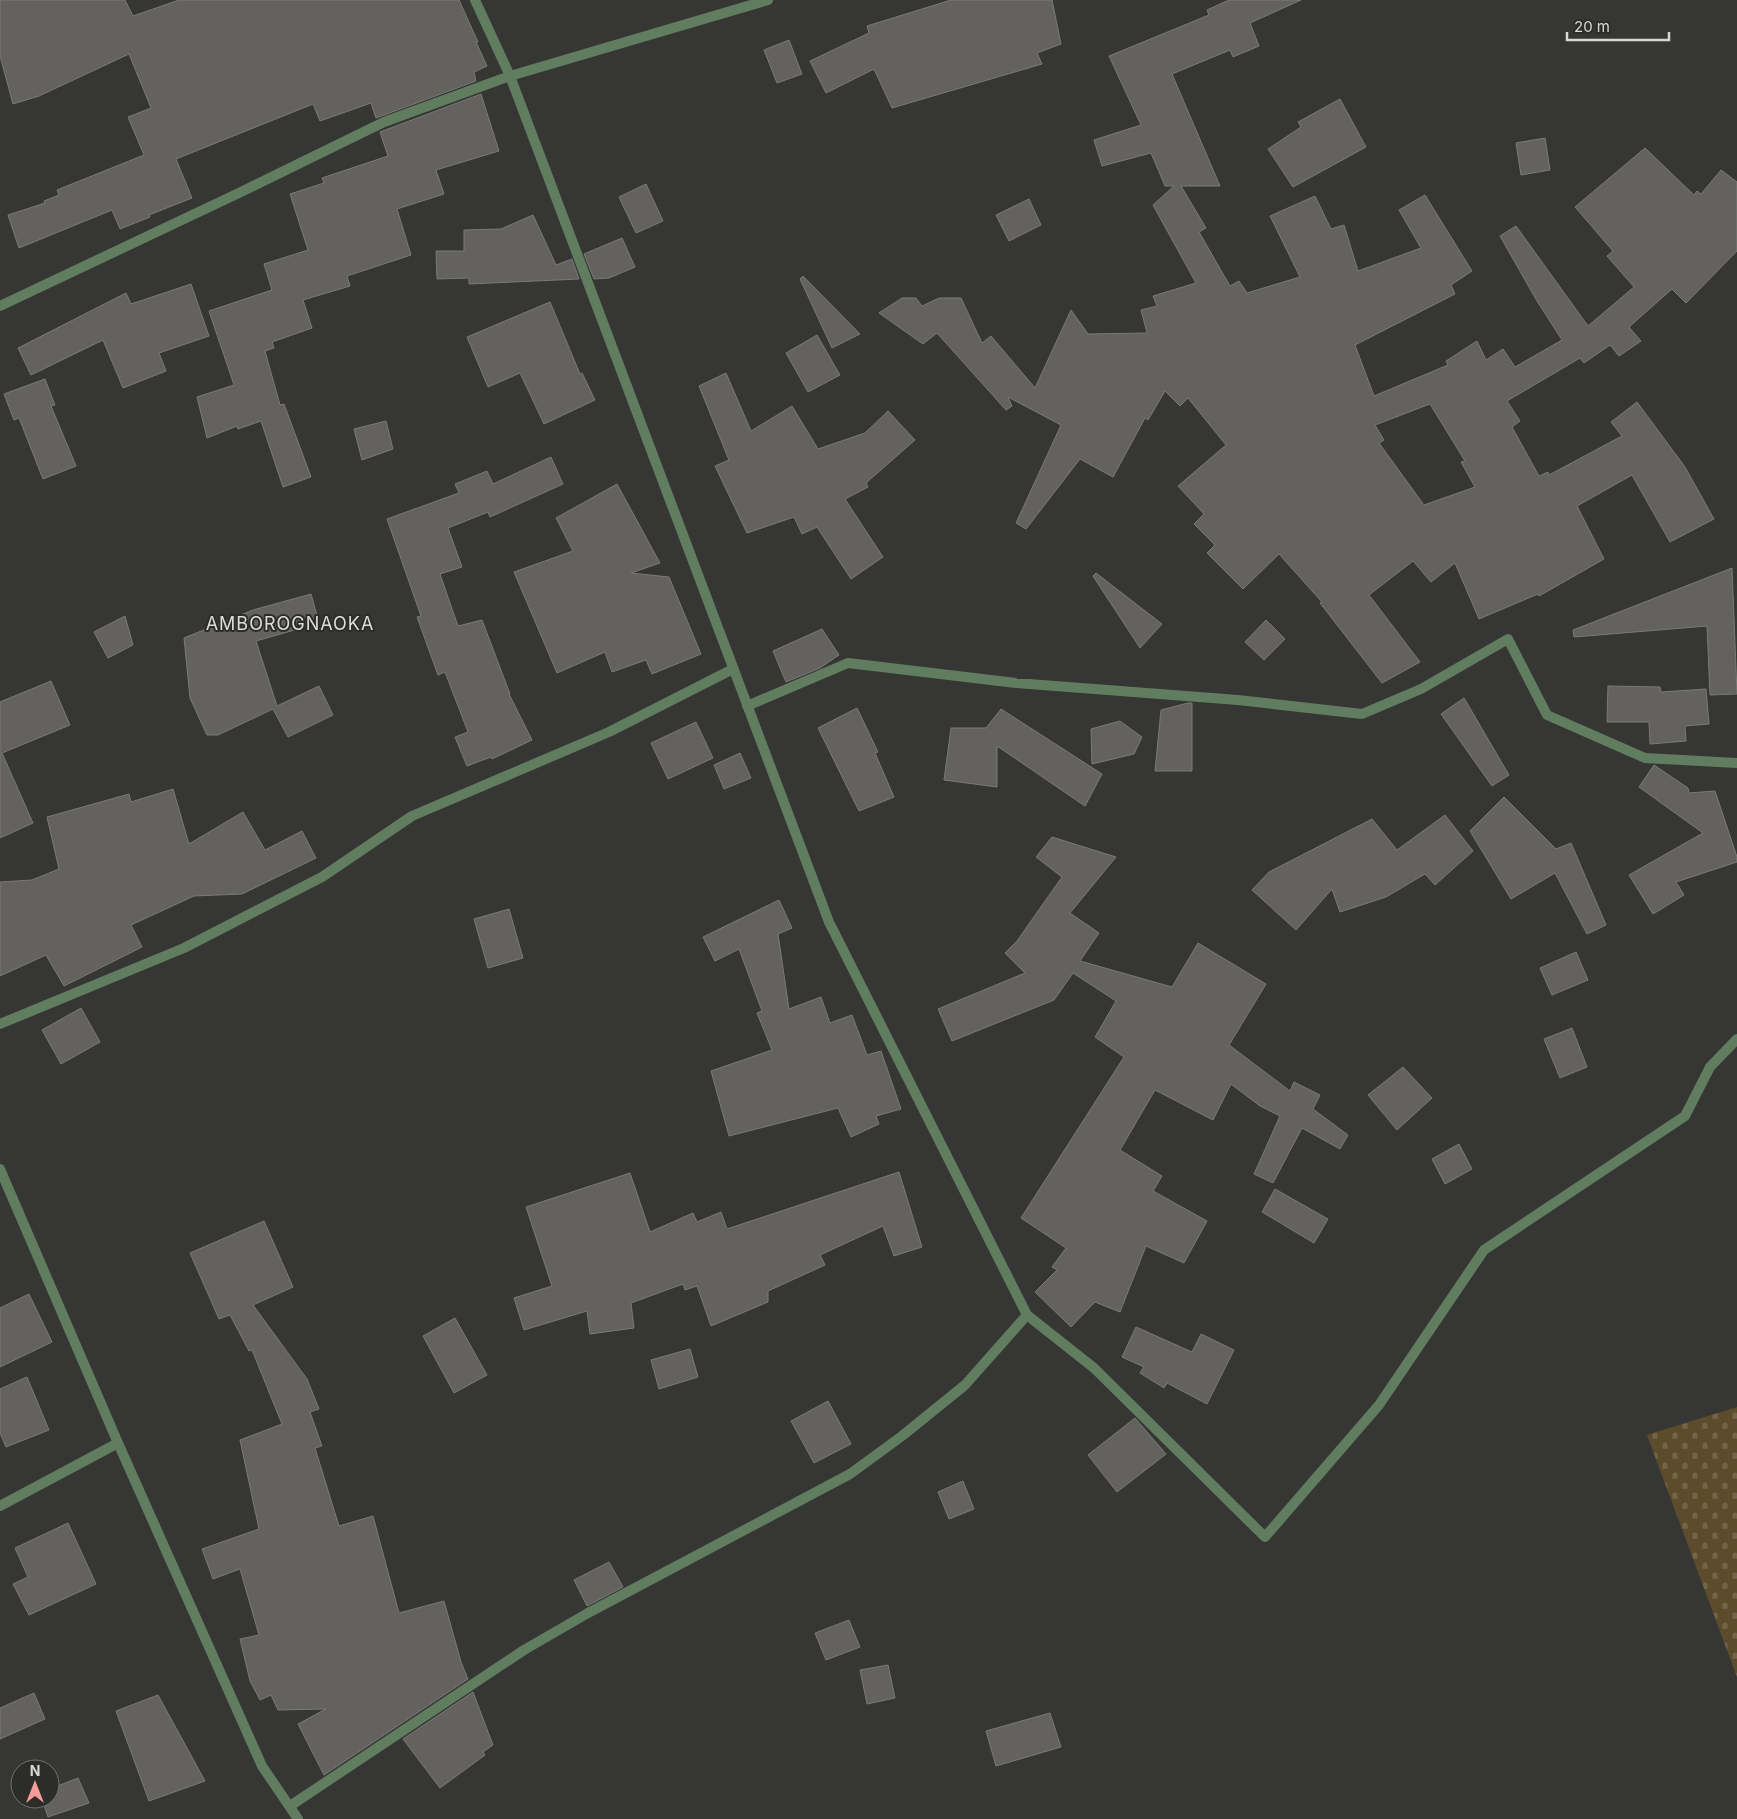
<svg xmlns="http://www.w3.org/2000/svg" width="1737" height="1819" viewBox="0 0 1737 1819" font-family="Inter,sans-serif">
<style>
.cemetery{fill:url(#cemetery-stones)}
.building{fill:#63625f;stroke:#7a7a77;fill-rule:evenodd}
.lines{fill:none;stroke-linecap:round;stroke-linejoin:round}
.street{stroke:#617d5f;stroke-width:10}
.labels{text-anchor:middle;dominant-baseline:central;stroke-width:4;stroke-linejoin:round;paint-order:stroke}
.neighbourhood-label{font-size:18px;letter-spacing:1px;fill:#dbddd9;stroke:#2c2d2a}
</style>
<defs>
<pattern id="cemetery-stones" width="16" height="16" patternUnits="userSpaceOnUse" patternTransform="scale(1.25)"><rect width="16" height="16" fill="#5d4c2b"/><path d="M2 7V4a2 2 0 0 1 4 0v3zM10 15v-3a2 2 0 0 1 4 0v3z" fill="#746549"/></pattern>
</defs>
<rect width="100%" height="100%" fill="#363734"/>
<polygon class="cemetery" points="1737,1407 1737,1677 1647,1435"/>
<g class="building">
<polygon points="0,0 125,0 133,16 179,0 459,0 478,42 476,42 487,66 474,72 476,81 376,118 371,103 320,121 313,104 176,159 192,198 149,215 150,217 120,229 112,210 19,248 8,215 45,203 44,201 59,195 57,190 144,155 128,117 151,108 129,54 39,96 13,104 0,56"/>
<polygon points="951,0 1052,0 1061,44 1037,53 1042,64 892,108 874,69 826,93 810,61 869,33 867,26"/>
<path d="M 1229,0 L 1301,0 L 1250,23 L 1259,46 L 1233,57 L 1230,50 L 1172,74 L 1220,186 L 1181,186 L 1206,228 L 1199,232 L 1230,286 L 1239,281 L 1247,293 L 1300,277 L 1270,216 L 1315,196 L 1331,229 L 1344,225 L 1358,271 L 1421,248 L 1399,210 L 1425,195 L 1472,271 L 1451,285 L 1455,294 L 1355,345 L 1374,396 L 1448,365 L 1446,361 L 1477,341 L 1486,360 L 1503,349 L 1515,367 L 1562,340 L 1537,301 L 1500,236 L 1516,226 L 1588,326 L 1634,287 L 1607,256 L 1613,251 L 1575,207 L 1645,148 L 1694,195 L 1697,191 L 1701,194 L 1721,170 L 1737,182 L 1737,251 L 1686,303 L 1672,289 L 1629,327 L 1641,341 L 1619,356 L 1610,345 L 1584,363 L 1580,358 L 1507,401 L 1520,421 L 1512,427 L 1539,476 L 1548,472 L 1549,475 L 1622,436 L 1611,422 L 1637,402 L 1685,467 L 1714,519 L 1670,542 L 1632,475 L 1577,506 L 1604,559 L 1539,596 L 1538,594 L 1479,619 L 1455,563 L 1431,582 L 1413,561 L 1369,595 L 1420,662 L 1382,683 L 1320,603 L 1322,602 L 1279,554 L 1243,589 L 1207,553 L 1215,545 L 1194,524 L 1204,514 L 1178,486 L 1226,445 L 1188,398 L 1180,406 L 1165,391 L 1148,420 L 1145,418 L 1113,477 L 1080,459 L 1026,529 L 1016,523 L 1061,425 L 1008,397 L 1012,406 L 1006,410 L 937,333 L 923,344 L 879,313 L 902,298 L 916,298 L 922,306 L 939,298 L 961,298 L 982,343 L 991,336 L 1035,388 L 1071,310 L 1088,334 L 1147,333 L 1141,310 L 1157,306 L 1153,296 L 1196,283 L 1153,205 L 1174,186 L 1165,186 L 1151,153 L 1102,166 L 1094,140 L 1141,125 L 1109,56 L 1209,15 L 1207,10 ZM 1430,404 L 1465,461 L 1461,462 L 1475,487 L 1424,505 L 1379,443 L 1384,440 L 1375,425 Z"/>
<polygon points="789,40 802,74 777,83 764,50"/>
<polygon points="481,94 499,151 436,170 444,194 397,209 411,255 347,276 350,286 303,300 312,328 272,342 274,348 265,351 280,405 284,404 311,477 283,487 261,421 238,429 237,426 207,438 197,397 234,385 209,311 272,290 264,264 308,250 290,194 324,183 322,178 388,156 380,132"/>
<polygon points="1340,99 1366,147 1293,187 1268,149 1301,127 1298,122"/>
<polygon points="1545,138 1550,170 1521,175 1516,143"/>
<polygon points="646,184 663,221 636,233 619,197"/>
<polygon points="1029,199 1041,225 1009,241 996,215"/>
<polygon points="533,215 556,265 572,259 579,279 469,284 469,278 437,279 436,251 464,251 464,230 501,229"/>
<polygon points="622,238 635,267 609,278 594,279 584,254"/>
<polygon points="803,276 860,334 832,348 800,279"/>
<polygon points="191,284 209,336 159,353 166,371 123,388 103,340 31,375 18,348 126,293 131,304"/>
<polygon points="550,302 580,374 582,373 595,400 544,424 520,373 488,387 467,337"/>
<polygon points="817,335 840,375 808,392 786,353"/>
<polygon points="726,373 751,431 792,406 818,449 865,433 888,411 915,440 866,483 868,487 845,499 883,557 851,579 817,527 802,534 794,517 747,533 715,466 729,460 699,386"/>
<polygon points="45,379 55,405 51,406 76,466 43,479 19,418 14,420 4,394"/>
<polygon points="386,421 393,449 362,460 354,429"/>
<polygon points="551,457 563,484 490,517 488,512 448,528 462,567 440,574 458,626 482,620 510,694 509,694 532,740 492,759 491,757 467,766 455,737 468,732 445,672 438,675 417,617 421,616 387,519 459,493 455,484 487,471 493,484"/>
<polygon points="617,484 660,563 631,573 669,577 701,654 652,674 646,660 612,672 605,652 557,673 514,572 573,551 556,518"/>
<polygon points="1732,568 1737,694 1710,695 1707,626 1574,637 1573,630"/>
<polygon points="1096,573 1162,624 1140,648 1093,576"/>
<polygon points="311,594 319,623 256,641 277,706 319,686 333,715 288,737 273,709 218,735 207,735 190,698 184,638 253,610"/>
<polygon points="125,616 133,645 108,658 94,632"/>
<polygon points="1266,620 1285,639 1264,660 1245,642"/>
<polygon points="822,629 839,655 820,668 786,682 773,651"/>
<polygon points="51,681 70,725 2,753 33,823 0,838 0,702"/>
<polygon points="1608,686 1660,687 1661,692 1706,689 1709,724 1685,726 1686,741 1650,744 1649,722 1607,722"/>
<polygon points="1464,698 1509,775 1492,786 1441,714"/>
<polygon points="1188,703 1192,703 1192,771 1155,771 1161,710"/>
<polygon points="857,708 878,752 875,753 894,797 859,811 818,728"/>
<polygon points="1001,709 1102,774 1085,806 997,746 997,787 944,780 951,728 986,728"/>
<polygon points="1120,721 1142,737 1134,754 1092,764 1091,729"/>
<polygon points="696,722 713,758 668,779 651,743"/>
<polygon points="740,753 751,778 724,789 714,765"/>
<polygon points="1654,765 1688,788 1689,793 1715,791 1737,857 1737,862 1676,882 1684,895 1653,914 1629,875 1703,833 1639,787"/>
<polygon points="173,789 189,844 243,812 265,850 302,831 316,858 242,894 194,896 131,925 142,947 64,986 46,955 0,976 0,882 32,880 59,869 47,817 129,794 131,802"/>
<polygon points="1504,797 1556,849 1571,843 1606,925 1587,934 1555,873 1511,899 1470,831"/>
<polygon points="1445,815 1473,851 1435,885 1425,874 1386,897 1340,912 1332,889 1296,930 1252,890 1269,872 1372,819 1397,850"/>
<polygon points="1052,837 1116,857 1070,913 1099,933 1080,961 1172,987 1198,943 1266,984 1229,1045 1290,1091 1294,1082 1320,1095 1313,1109 1348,1135 1340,1149 1302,1128 1273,1183 1254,1174 1280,1116 1260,1106 1231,1084 1213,1120 1155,1090 1120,1150 1162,1176 1153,1191 1207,1221 1184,1263 1146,1246 1120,1312 1095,1302 1071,1327 1035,1292 1057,1270 1052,1267 1066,1248 1021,1218 1124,1057 1095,1037 1116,1001 1073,973 1054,1000 952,1041 938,1009 1025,973 1005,953 1017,941 1062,877 1036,857"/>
<polygon points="779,900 792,928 778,934 789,1009 821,997 830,1023 852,1015 867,1055 881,1051 901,1109 876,1116 879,1124 851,1137 838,1108 729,1136 711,1071 772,1050 757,1013 762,1011 739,949 715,961 703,937"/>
<polygon points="509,909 523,958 488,968 474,919"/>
<polygon points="1576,952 1588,980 1552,995 1540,968"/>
<polygon points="81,1008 100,1042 61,1064 42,1030"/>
<polygon points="1572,1028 1587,1067 1560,1078 1544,1039"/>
<polygon points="1403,1067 1432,1098 1397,1130 1368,1095"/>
<polygon points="1459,1144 1472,1169 1445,1184 1432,1159"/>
<polygon points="899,1172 922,1247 894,1256 883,1226 820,1255 825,1265 768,1291 768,1302 711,1326 697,1286 685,1290 683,1284 631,1303 634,1328 590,1334 587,1311 524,1330 514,1298 552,1286 526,1207 630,1173 650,1232 693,1213 697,1222 721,1212 727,1229"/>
<polygon points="1275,1189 1328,1219 1314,1243 1262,1212"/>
<polygon points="264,1221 293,1287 253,1305 307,1379 319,1409 310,1412 322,1446 315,1448 339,1526 373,1516 399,1613 444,1601 461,1662 468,1679 324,1775 298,1724 326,1709 278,1710 271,1695 260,1700 250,1681 240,1639 259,1635 240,1569 213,1579 202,1549 259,1529 240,1440 282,1424 252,1350 249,1351 230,1315 219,1319 190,1253"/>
<polygon points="29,1294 52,1342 0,1367 0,1308"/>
<polygon points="455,1318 487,1375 454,1393 423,1336"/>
<polygon points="1136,1327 1192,1352 1201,1334 1234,1350 1207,1404 1167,1383 1164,1388 1140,1373 1144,1367 1122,1357"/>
<polygon points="690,1349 698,1377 659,1389 651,1360"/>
<polygon points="27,1377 49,1430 6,1447 0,1433 0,1389"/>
<polygon points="828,1401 851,1444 814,1463 791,1421"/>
<polygon points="1135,1418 1166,1454 1117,1492 1088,1455"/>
<polygon points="963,1481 974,1509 949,1519 938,1492"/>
<polygon points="68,1523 96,1584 29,1615 13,1584 28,1577 15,1548"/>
<polygon points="609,1562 623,1587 587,1606 574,1580"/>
<polygon points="849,1620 860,1647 826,1660 815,1633"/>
<polygon points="888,1665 895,1698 867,1704 860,1670"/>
<polygon points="473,1692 493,1745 483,1752 485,1755 440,1788 403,1739"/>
<polygon points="34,1693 45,1719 0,1739 0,1708"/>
<polygon points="158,1695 205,1781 149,1801 116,1711"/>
<polygon points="1050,1713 1061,1747 996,1766 986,1731"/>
<polygon points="78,1778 89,1803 48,1817 42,1799 50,1799 50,1789"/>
</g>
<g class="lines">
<g class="street">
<polyline points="475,0 510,76 829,922 1027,1315 1094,1368 1265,1537 1379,1405 1484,1250 1685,1116 1710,1067 1737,1039"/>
<polyline points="0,306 241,192 384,122 510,76 768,0"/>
<polyline points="747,706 848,663 1016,683 1238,700 1362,714 1421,689 1508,639 1547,715 1645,758 1737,763"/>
<polyline points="0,1024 184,948 322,877 412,816 609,732 733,669"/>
<polyline points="0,1169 118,1443 262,1766 298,1819"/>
<polyline points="0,1506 118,1443"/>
<polyline points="290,1806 524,1650 588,1613 850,1474 902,1436 965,1385 1027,1315"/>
</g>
</g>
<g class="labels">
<g class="neighbourhood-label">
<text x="290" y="623">AMBOROGNAOKA</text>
</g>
</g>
<g transform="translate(35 1784)"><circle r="24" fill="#2c2d2a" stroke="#71716f"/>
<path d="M0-4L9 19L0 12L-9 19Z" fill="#f59c96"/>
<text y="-8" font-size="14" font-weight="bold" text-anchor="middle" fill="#d8d8d7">N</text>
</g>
<path d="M1567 32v8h102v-8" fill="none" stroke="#d8d8d7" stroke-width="2.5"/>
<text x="1574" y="32" font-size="15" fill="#d8d8d7" stroke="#2c2d2a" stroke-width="4" paint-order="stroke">20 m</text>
</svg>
